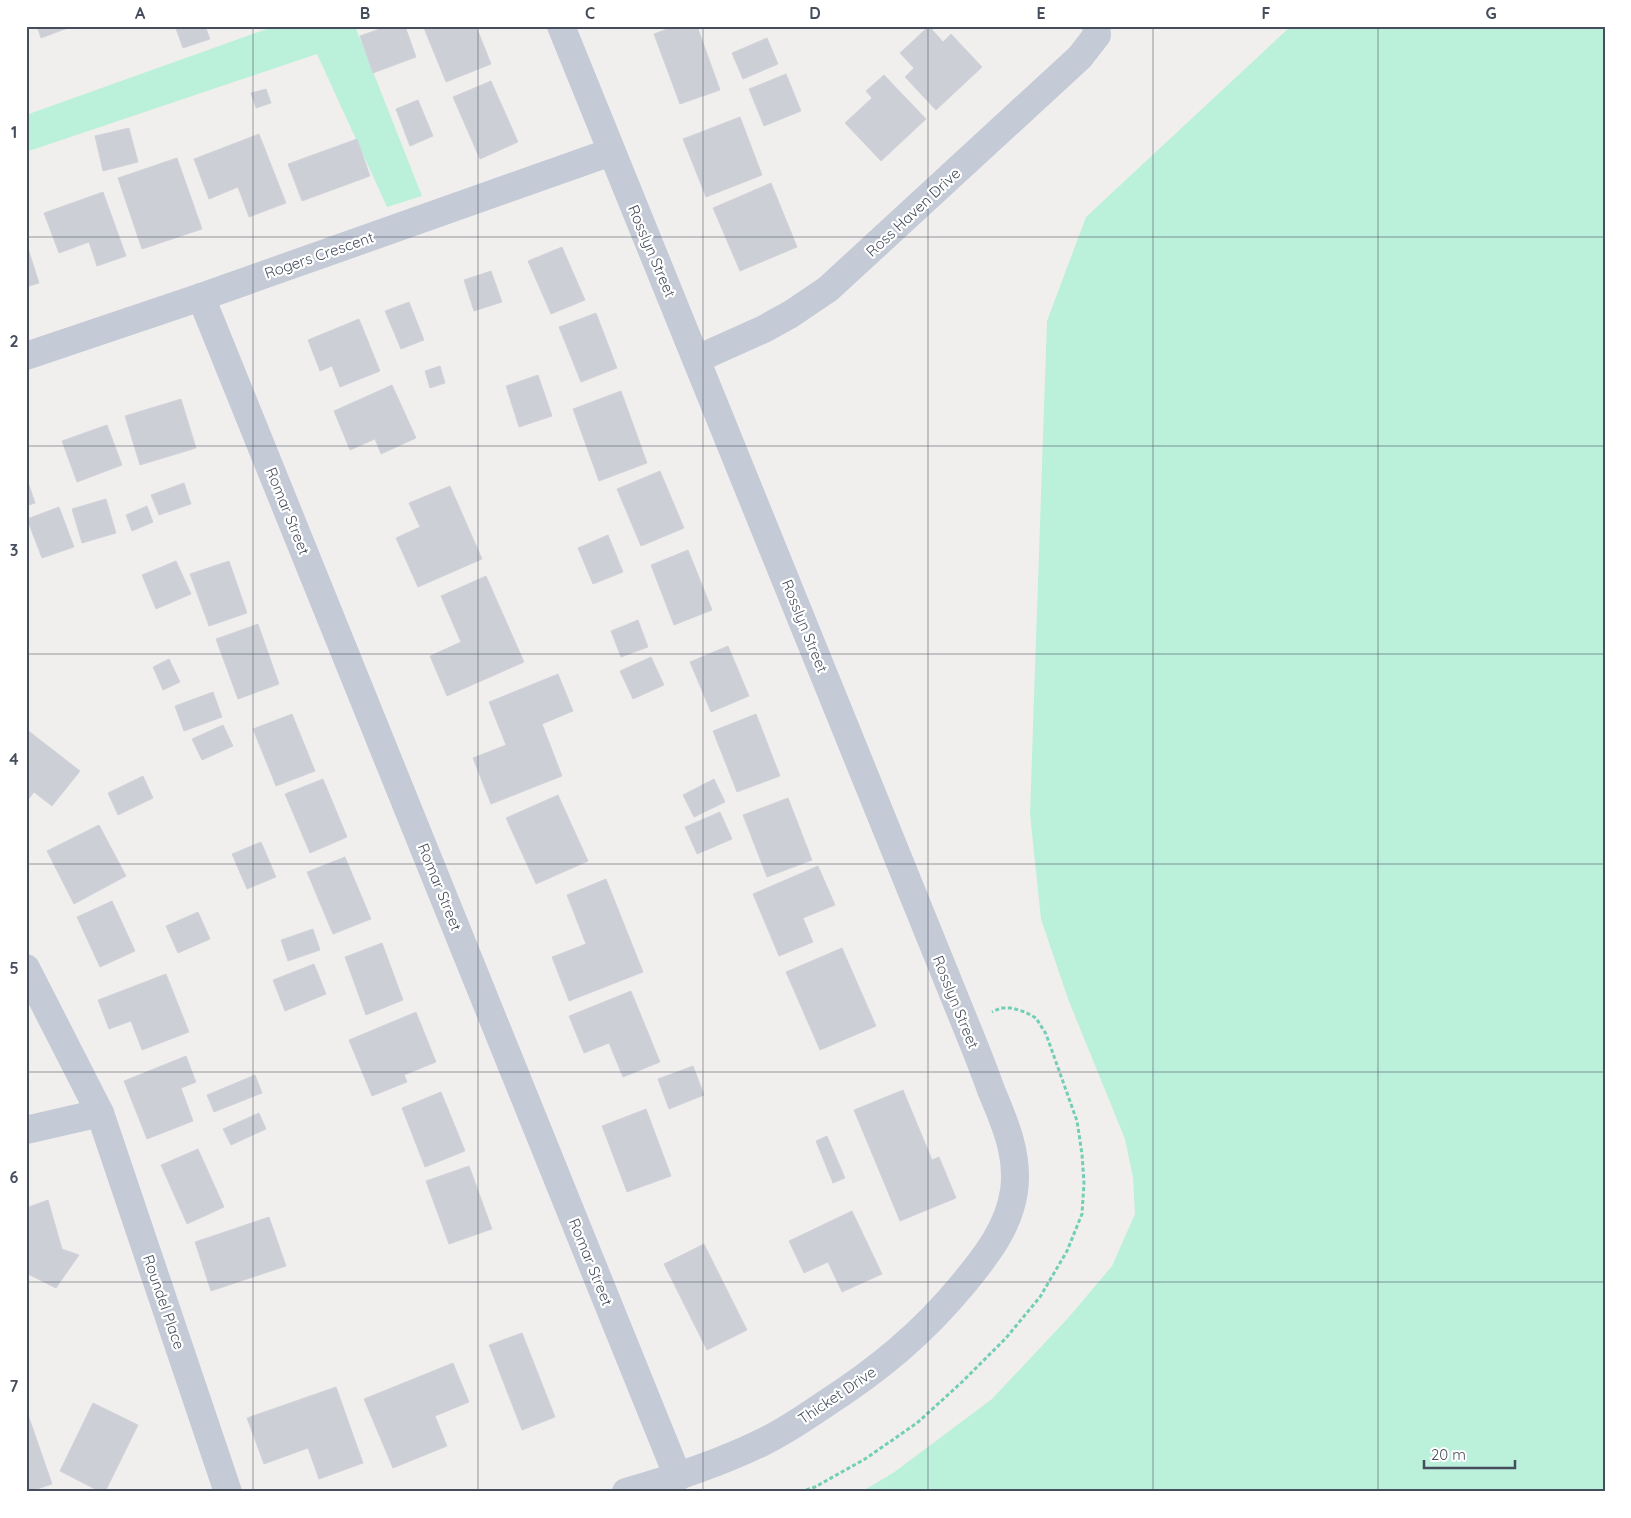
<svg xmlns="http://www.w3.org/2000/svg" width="1631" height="1518" viewBox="0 0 1631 1518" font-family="Quicksand,sans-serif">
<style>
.green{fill:#bbf0db}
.building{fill:#cdcfd6;stroke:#d2d3da}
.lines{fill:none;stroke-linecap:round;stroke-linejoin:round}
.path{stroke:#72cfb5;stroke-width:3;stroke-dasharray:4 2.5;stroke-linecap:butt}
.minor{stroke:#c4cad6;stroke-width:28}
.grid{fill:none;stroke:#464d5c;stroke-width:1;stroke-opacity:0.55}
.labels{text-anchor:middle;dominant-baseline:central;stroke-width:4.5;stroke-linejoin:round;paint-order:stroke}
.street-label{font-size:15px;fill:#464d5c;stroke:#fff}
.neatline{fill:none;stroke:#464d5c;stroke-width:2}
.grid-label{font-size:16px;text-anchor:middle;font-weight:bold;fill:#464d5c}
</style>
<rect width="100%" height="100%" fill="#f1efee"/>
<g class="green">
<polygon points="275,26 355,26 422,196 387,207 317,54 26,152 26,115"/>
<polygon points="1291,26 1605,26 1605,1492 861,1492 893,1473 992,1399 1069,1317 1112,1266 1135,1214 1133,1178 1125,1139 1068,999 1041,919 1030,814 1047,321 1086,217"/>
</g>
<g class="building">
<polygon points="37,26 73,26 41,38"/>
<polygon points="175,26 205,26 210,39 183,48"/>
<polygon points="388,26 405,26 416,57 373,73 360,36"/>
<polygon points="428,26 476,26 491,64 446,82 424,28"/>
<polygon points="675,26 697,26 720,90 680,104 654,34"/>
<polygon points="929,26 943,42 951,34 982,67 936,110 905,77 914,68 900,53"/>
<polygon points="767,38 778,64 743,79 732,53"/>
<polygon points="786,74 801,111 764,126 749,89"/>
<polygon points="884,75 926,119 881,161 845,123 872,98 866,91"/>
<polygon points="491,81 518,142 480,159 453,97"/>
<polygon points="266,89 271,103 256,108 251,93"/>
<polygon points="418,100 433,136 410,146 396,109"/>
<polygon points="740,117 762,175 706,197 683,139"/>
<polygon points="129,128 138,162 103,171 95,136"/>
<polygon points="259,134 286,203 249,217 238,187 209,199 194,159"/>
<polygon points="357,139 370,176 302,201 288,164"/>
<polygon points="177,158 202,229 142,249 118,178"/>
<polygon points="771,183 797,247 740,271 713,208"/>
<polygon points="103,192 126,256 97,266 89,242 59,253 44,213"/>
<polygon points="26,242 39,283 26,287"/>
<polygon points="562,247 585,300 551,314 528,261"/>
<polygon points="491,271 502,302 474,311 464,280"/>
<polygon points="409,302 424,340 401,349 385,311"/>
<polygon points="596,313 617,368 581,382 559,327"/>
<polygon points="359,319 380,371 340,387 332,366 320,371 308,340"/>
<polygon points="440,366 445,383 430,388 425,371"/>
<polygon points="538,375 552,416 519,427 506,386"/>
<polygon points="392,385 416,438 381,454 375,439 350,450 334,411"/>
<polygon points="621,391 647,463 599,481 573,409"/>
<polygon points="181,399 196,448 140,465 125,416"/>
<polygon points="107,425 122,465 77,482 62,441"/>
<polygon points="660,471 684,528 641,546 617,489"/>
<polygon points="26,476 35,503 26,506"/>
<polygon points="184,483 191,504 159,515 151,495"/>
<polygon points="450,486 482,559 418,587 396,538 420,527 409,503"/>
<polygon points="106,499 116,533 82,543 72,509"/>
<polygon points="147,506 153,522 132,531 126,515"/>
<polygon points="59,507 74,547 42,558 27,519"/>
<polygon points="608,535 623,572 593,584 578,548"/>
<polygon points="688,550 712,610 674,625 651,565"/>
<polygon points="176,561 191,594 156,609 142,575"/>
<polygon points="229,561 247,613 209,626 190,574"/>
<polygon points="486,576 524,662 447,696 430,656 461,642 441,596"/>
<polygon points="638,620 648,647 621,657 611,631"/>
<polygon points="258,624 279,684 238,699 216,639"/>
<polygon points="728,646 749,696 711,712 690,662"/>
<polygon points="651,657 664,685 633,699 620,671"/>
<polygon points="169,659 180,682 163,690 153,667"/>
<polygon points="558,674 573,711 542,724 562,776 491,804 473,758 506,745 489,702"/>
<polygon points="213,692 222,717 184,731 175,706"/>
<polygon points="292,714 315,771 276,786 253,729"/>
<polygon points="756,714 780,776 737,792 713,731"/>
<polygon points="223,725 233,746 202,760 192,739"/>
<polygon points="26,729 80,771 52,806 34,792 26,802"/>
<polygon points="143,776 153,798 118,815 108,793"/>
<polygon points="323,779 347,837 310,853 285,794"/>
<polygon points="714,779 725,802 694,817 683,795"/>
<polygon points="558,795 588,861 536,884 506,818"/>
<polygon points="788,798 812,860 767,877 743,815"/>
<polygon points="720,812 732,839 697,854 685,827"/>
<polygon points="99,825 126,876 74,904 47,851"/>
<polygon points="261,842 276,877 247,889 232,854"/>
<polygon points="345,857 371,919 333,934 307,872"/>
<polygon points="818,866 835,905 803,918 813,942 779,956 753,894"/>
<polygon points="606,879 643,972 569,1001 552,957 586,944 567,895"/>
<polygon points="112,901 135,951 100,967 77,917"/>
<polygon points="198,912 210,939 178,953 166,926"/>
<polygon points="313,929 320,950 288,961 281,940"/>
<polygon points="382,943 403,1000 366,1015 345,957"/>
<polygon points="842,948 876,1026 820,1050 786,972"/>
<polygon points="314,964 326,994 285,1011 273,980"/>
<polygon points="166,974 189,1032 142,1050 131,1021 109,1029 98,1000"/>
<polygon points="631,991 660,1062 623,1077 609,1043 584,1053 569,1016"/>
<polygon points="416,1012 436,1062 404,1075 407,1082 372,1096 349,1040"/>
<polygon points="186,1056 196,1082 181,1088 193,1121 147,1139 124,1081"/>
<polygon points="693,1066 704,1095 669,1109 658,1079"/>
<polygon points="255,1075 262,1093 214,1112 207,1095"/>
<polygon points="903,1090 932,1160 939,1157 956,1198 900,1221 854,1110"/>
<polygon points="441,1092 465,1151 425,1167 402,1108"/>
<polygon points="646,1109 671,1176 627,1192 602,1126"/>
<polygon points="259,1113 266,1129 231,1145 223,1129"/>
<polygon points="827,1136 845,1178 833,1183 816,1141"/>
<polygon points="198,1149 224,1207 187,1224 161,1165"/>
<polygon points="469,1166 492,1229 449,1244 426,1181"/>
<polygon points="48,1200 62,1249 79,1255 56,1288 26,1273 26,1208"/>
<polygon points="852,1211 882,1274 842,1292 828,1262 804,1273 789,1241"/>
<polygon points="269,1217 286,1266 211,1291 195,1242"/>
<polygon points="704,1244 747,1330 707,1350 664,1264"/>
<polygon points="522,1333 555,1417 522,1430 489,1345"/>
<polygon points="453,1363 469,1402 435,1416 447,1446 393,1468 364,1399"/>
<polygon points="336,1387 363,1463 319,1479 308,1448 264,1464 247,1418"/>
<polygon points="93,1403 138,1425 105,1492 101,1492 60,1471"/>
<polygon points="26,1409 52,1484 28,1492 26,1492"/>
</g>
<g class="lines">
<polyline class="path" points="800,1492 815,1487 865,1459 917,1423 962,1382 1006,1338 1040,1297 1067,1251 1082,1214 1084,1183 1082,1154 1077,1121 1046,1034 1036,1018 1025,1012 1012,1008 1001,1008 992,1012"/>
<g class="minor">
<path d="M 561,26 L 965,1023 C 974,1045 983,1067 991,1090 C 1005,1123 1019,1155 1014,1191 C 1009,1227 986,1256 964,1283 C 922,1334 878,1370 822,1406 C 803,1419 782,1433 761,1443 C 718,1464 672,1479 626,1492"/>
<polyline points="201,297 678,1477"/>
<polyline points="26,356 201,297 611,152"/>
<polyline points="697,359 764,329 791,314 828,289 1080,57 1097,35 1096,26"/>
<polyline points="26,968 100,1113 228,1492"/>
<polyline points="26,1130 100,1113"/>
</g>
</g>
<path class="grid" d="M 253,26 L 253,1492M 478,26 L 478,1492M 703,26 L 703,1492M 928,26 L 928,1492M 1153,26 L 1153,1492M 1378,26 L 1378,1492M 26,237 L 1605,237M 26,446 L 1605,446M 26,654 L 1605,654M 26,864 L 1605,864M 26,1072 L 1605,1072M 26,1282 L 1605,1282"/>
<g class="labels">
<g class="street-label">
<text transform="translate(913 212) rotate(-43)">Ross Haven Drive</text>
<text transform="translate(652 251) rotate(67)">Rosslyn Street</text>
<text transform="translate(319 255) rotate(-19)">Rogers Crescent</text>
<text transform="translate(288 511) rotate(68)">Romar Street</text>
<text transform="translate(805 626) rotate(68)">Rosslyn Street</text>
<text transform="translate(440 887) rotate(68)">Romar Street</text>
<text transform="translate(956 1002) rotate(68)">Rosslyn Street</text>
<text transform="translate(591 1262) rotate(68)">Romar Street</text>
<text transform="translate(164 1302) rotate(71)">Roundel Place</text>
<text transform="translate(837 1395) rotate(-34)">Thicket Drive</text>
</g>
</g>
<rect width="1631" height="1518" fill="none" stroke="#ffffff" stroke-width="55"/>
<path d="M1424 1460v8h91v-8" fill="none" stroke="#464d5c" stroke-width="2.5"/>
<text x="1431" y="1460" font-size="15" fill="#464d5c" stroke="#ffffff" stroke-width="4" paint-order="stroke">20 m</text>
<rect x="28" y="28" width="1576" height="1462" class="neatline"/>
<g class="grid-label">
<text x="140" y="19">A</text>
<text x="365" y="19">B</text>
<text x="590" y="19">C</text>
<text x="815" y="19">D</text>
<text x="1041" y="19">E</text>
<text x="1266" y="19">F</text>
<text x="1491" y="19">G</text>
<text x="14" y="138">1</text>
<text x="14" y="347">2</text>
<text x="14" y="556">3</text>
<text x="14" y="765">4</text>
<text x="14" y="974">5</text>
<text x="14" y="1183">6</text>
<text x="14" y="1392">7</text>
</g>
</svg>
